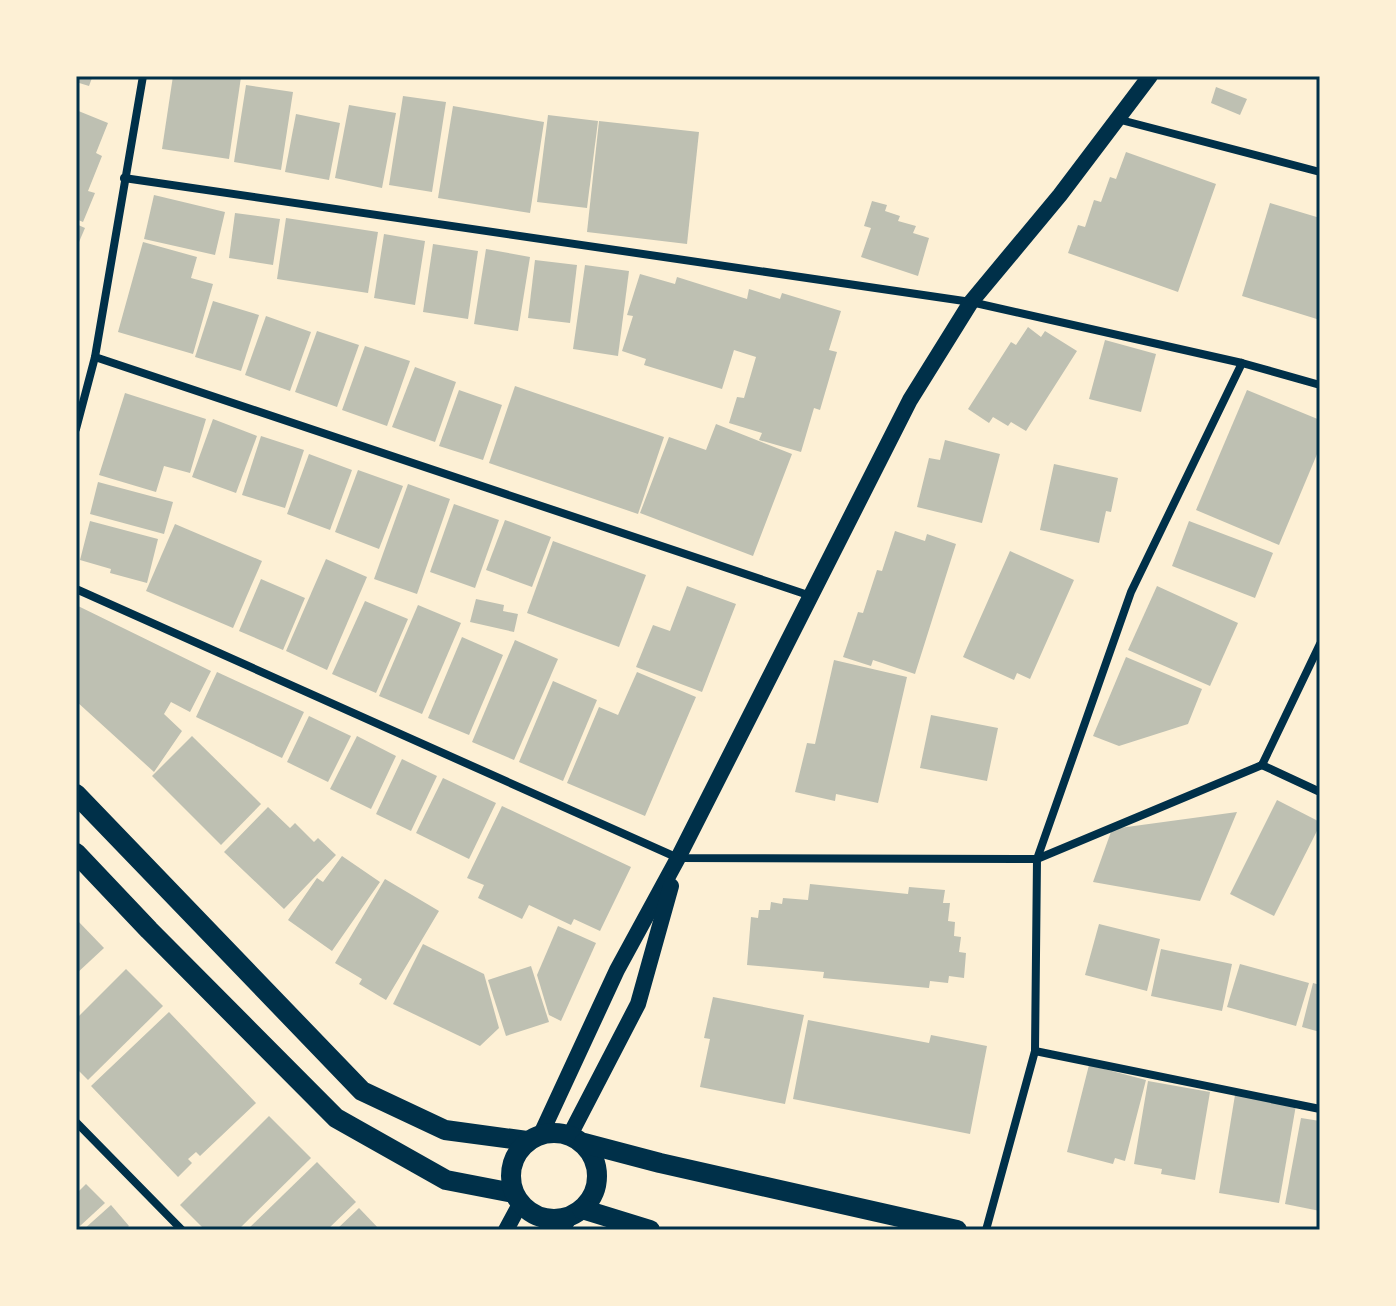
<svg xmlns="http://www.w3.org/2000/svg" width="1396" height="1306" viewBox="0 0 1396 1306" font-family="Jost,sans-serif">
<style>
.building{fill:#bec0b2}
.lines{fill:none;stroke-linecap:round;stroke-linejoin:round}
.minor{stroke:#003049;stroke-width:8}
.secondary{stroke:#003049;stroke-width:16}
.primary{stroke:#003049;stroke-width:20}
.neatline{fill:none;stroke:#003049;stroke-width:3}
</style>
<rect width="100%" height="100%" fill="#fdf0d5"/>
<g class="building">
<polygon points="76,76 92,78 89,86 76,82"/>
<polygon points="173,76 241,77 229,159 162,149"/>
<polygon points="246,85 293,92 281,170 234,162"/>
<polygon points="1216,87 1247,99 1240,115 1211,103"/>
<polygon points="403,96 446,102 432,192 389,185"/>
<polygon points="349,105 396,113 382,188 335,178"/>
<polygon points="453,106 544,122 530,213 438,198"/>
<polygon points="76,110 108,123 96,153 102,156 88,191 95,193 83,222 76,219"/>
<polygon points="296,114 340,123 329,180 285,172"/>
<polygon points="548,115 598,121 587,208 537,202"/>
<polygon points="599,121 699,132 687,244 587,232"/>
<polygon points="1126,152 1216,184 1178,292 1068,253 1078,225 1085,227 1094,200 1101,202 1110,177 1116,179"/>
<polygon points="154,195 225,212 215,255 144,239"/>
<polygon points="872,201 887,205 885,211 900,216 898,221 916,226 913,233 929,238 918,276 861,257 871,228 864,226"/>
<polygon points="1270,203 1320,218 1320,320 1242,296"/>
<polygon points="235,213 280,219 273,265 229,258"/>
<polygon points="286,218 378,232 368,293 277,279"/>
<polygon points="76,224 85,228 76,249"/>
<polygon points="384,234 425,241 415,305 374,298"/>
<polygon points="143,242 197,257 191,278 213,284 193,354 118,332"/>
<polygon points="433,244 478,251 468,319 423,312"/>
<polygon points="486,249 530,257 518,331 474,324"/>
<polygon points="535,260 577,265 570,323 528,318"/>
<polygon points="585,265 629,271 618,356 573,349"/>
<polygon points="640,274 675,284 677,277 747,299 749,289 780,299 782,293 841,311 829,350 837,352 820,410 814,408 801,452 759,440 762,433 729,423 737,397 744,398 756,357 734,350 722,389 644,365 646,359 622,351 633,316 627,315"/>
<polygon points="213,301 259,315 241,371 195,357"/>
<polygon points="266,316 311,332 290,391 245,375"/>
<polygon points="1028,327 1041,337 1045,331 1077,351 1026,431 1011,422 1008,426 993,417 989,423 968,409 1011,342 1016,345"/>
<polygon points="317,331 359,345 337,407 295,392"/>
<polygon points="1105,340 1156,354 1141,412 1089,399"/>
<polygon points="365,346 410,361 387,426 342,410"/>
<polygon points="415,367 456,382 435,442 392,427"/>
<polygon points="515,386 664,437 638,514 489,463"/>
<polygon points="459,390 502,405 483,460 439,446"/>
<polygon points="1247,390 1320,420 1320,447 1279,545 1196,510"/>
<polygon points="125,393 206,419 190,473 164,466 156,492 99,475"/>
<polygon points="213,419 257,436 236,493 192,477"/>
<polygon points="716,424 792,454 753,556 640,513 669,437 706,450"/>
<polygon points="261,436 304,450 285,508 242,495"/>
<polygon points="945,440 1000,454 982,523 917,507 929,458 940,460"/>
<polygon points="309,454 352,470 330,530 287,514"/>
<polygon points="1054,464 1118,478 1111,512 1106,511 1099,543 1040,530"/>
<polygon points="358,470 403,486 379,549 335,532"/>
<polygon points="98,482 173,502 164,534 90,514"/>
<polygon points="408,484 450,499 417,594 374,579"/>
<polygon points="454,504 499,520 475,588 430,572"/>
<polygon points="505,520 551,537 532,587 486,570"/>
<polygon points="90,521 158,539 147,583 110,573 111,569 80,560"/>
<polygon points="1189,521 1273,553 1255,598 1172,566"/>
<polygon points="175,524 262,561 233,628 146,591"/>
<polygon points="895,531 925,541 927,534 956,544 915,674 873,660 871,666 843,657 858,612 863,613 877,570 882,571"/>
<polygon points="553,541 646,575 619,647 527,613"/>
<polygon points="1010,551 1074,580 1030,679 1017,673 1014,680 963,657"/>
<polygon points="326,559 367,577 327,670 286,651"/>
<polygon points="261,579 305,598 283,650 239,631"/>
<polygon points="687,586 736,604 702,692 636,667 653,625 670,631"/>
<polygon points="1157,586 1238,623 1210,686 1128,650"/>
<polygon points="476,599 504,605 503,611 518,614 514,632 470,622"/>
<polygon points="365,601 408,619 376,693 332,674"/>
<polygon points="76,605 211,671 190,712 171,702 164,714 182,731 154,772 76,701"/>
<polygon points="418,605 461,623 422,714 379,696"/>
<polygon points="462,637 503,655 469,735 428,718"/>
<polygon points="515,640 558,659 514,760 472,742"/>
<polygon points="1126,657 1202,689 1188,724 1119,746 1093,736"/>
<polygon points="834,660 907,677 878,803 836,794 835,801 795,792 807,743 815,744"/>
<polygon points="217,672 304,712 282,758 196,717"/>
<polygon points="637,672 696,697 645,816 567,783 599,707 618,715"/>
<polygon points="553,681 597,700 563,781 519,762"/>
<polygon points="931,715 998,728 987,781 920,768"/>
<polygon points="309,716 351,736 328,782 287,762"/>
<polygon points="192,736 261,804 221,845 152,776"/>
<polygon points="357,736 396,756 371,809 330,789"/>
<polygon points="402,759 437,776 411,831 376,814"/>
<polygon points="443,778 496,803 469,859 416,833"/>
<polygon points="1277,800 1320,822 1320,825 1274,916 1230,894"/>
<polygon points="502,806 631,867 600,931 574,919 571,925 529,905 522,919 478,898 484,885 467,878"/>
<polygon points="268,807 290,828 295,823 314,842 318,838 336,855 284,909 224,852"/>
<polygon points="1237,812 1200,901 1093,882 1112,829"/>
<polygon points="342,856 380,882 332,951 288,920 317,878 323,882"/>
<polygon points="385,879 439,911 386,1000 359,984 362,979 335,963"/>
<polygon points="810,884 908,894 909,887 945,890 943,903 950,903 948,921 955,922 954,936 961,937 959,952 966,953 964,978 949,976 948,983 930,981 929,988 823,978 824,972 747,965 751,917 758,918 759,910 770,910 771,902 782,904 783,898 808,900"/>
<polygon points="76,919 104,948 76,974"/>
<polygon points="1099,924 1160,939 1147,991 1085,975"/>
<polygon points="558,926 596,943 561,1021 549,1015 537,975"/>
<polygon points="423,944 484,974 499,1028 480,1046 393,1004"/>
<polygon points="1161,949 1232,964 1222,1011 1151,996"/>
<polygon points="1240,964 1309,983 1296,1026 1227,1007"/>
<polygon points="531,966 549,1022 506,1036 488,980"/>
<polygon points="126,969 163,1006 88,1080 76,1068 76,1019"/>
<polygon points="1313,983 1320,985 1320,1032 1302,1027"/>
<polygon points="713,997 804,1015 785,1104 700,1087 710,1039 704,1038"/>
<polygon points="169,1012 256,1103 200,1156 196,1152 188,1159 192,1163 178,1177 91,1086"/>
<polygon points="808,1020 929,1043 931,1035 987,1046 970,1134 793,1099"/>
<polygon points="1089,1065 1146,1080 1125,1161 1115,1158 1113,1164 1067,1152"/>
<polygon points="1148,1081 1210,1092 1195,1180 1161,1174 1162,1169 1134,1164"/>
<polygon points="1235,1095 1296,1105 1279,1203 1219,1193"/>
<polygon points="269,1116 311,1158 238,1230 205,1230 180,1205"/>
<polygon points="1301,1118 1320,1121 1320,1211 1285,1204"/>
<polygon points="317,1162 356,1202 327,1230 247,1230"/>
<polygon points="86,1184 105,1203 80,1226 76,1222 76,1194"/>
<polygon points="111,1205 129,1226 125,1230 83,1230"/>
<polygon points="359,1208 380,1230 336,1230"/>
</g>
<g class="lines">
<g class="minor">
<polyline points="1117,119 1320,172"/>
<polyline points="124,178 971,302 1242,363 1320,385"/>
<polyline points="95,357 811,596"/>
<polyline points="76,429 95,357 143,76"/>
<polyline points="76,589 678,858 1037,859 1262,765"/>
<polyline points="1262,765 1320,644"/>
<polyline points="1262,765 1320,792"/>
<polyline points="1035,1051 1320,1109"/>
<polyline points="76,1122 182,1230"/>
<polyline points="986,1230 1035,1051 1037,859 1131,592 1242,363"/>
</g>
<g class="secondary">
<polyline points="541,1134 617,970 678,858 910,400 971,302 1060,195 1150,76"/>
<polyline points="570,1135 638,1004 671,886"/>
<polyline points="506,1230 520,1204"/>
<polyline points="562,1230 570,1216"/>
</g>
<g class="primary">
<polyline points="76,794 362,1091 445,1130 527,1141"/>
<polyline points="76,853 149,930 336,1118 446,1180 513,1193"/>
<circle cx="554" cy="1176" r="43"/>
<polyline points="584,1143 660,1163 957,1230"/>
<polyline points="582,1209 650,1230"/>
</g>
</g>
<rect width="1396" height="1306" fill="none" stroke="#fdf0d5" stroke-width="156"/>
<rect x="78" y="78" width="1240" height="1150" class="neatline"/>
</svg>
